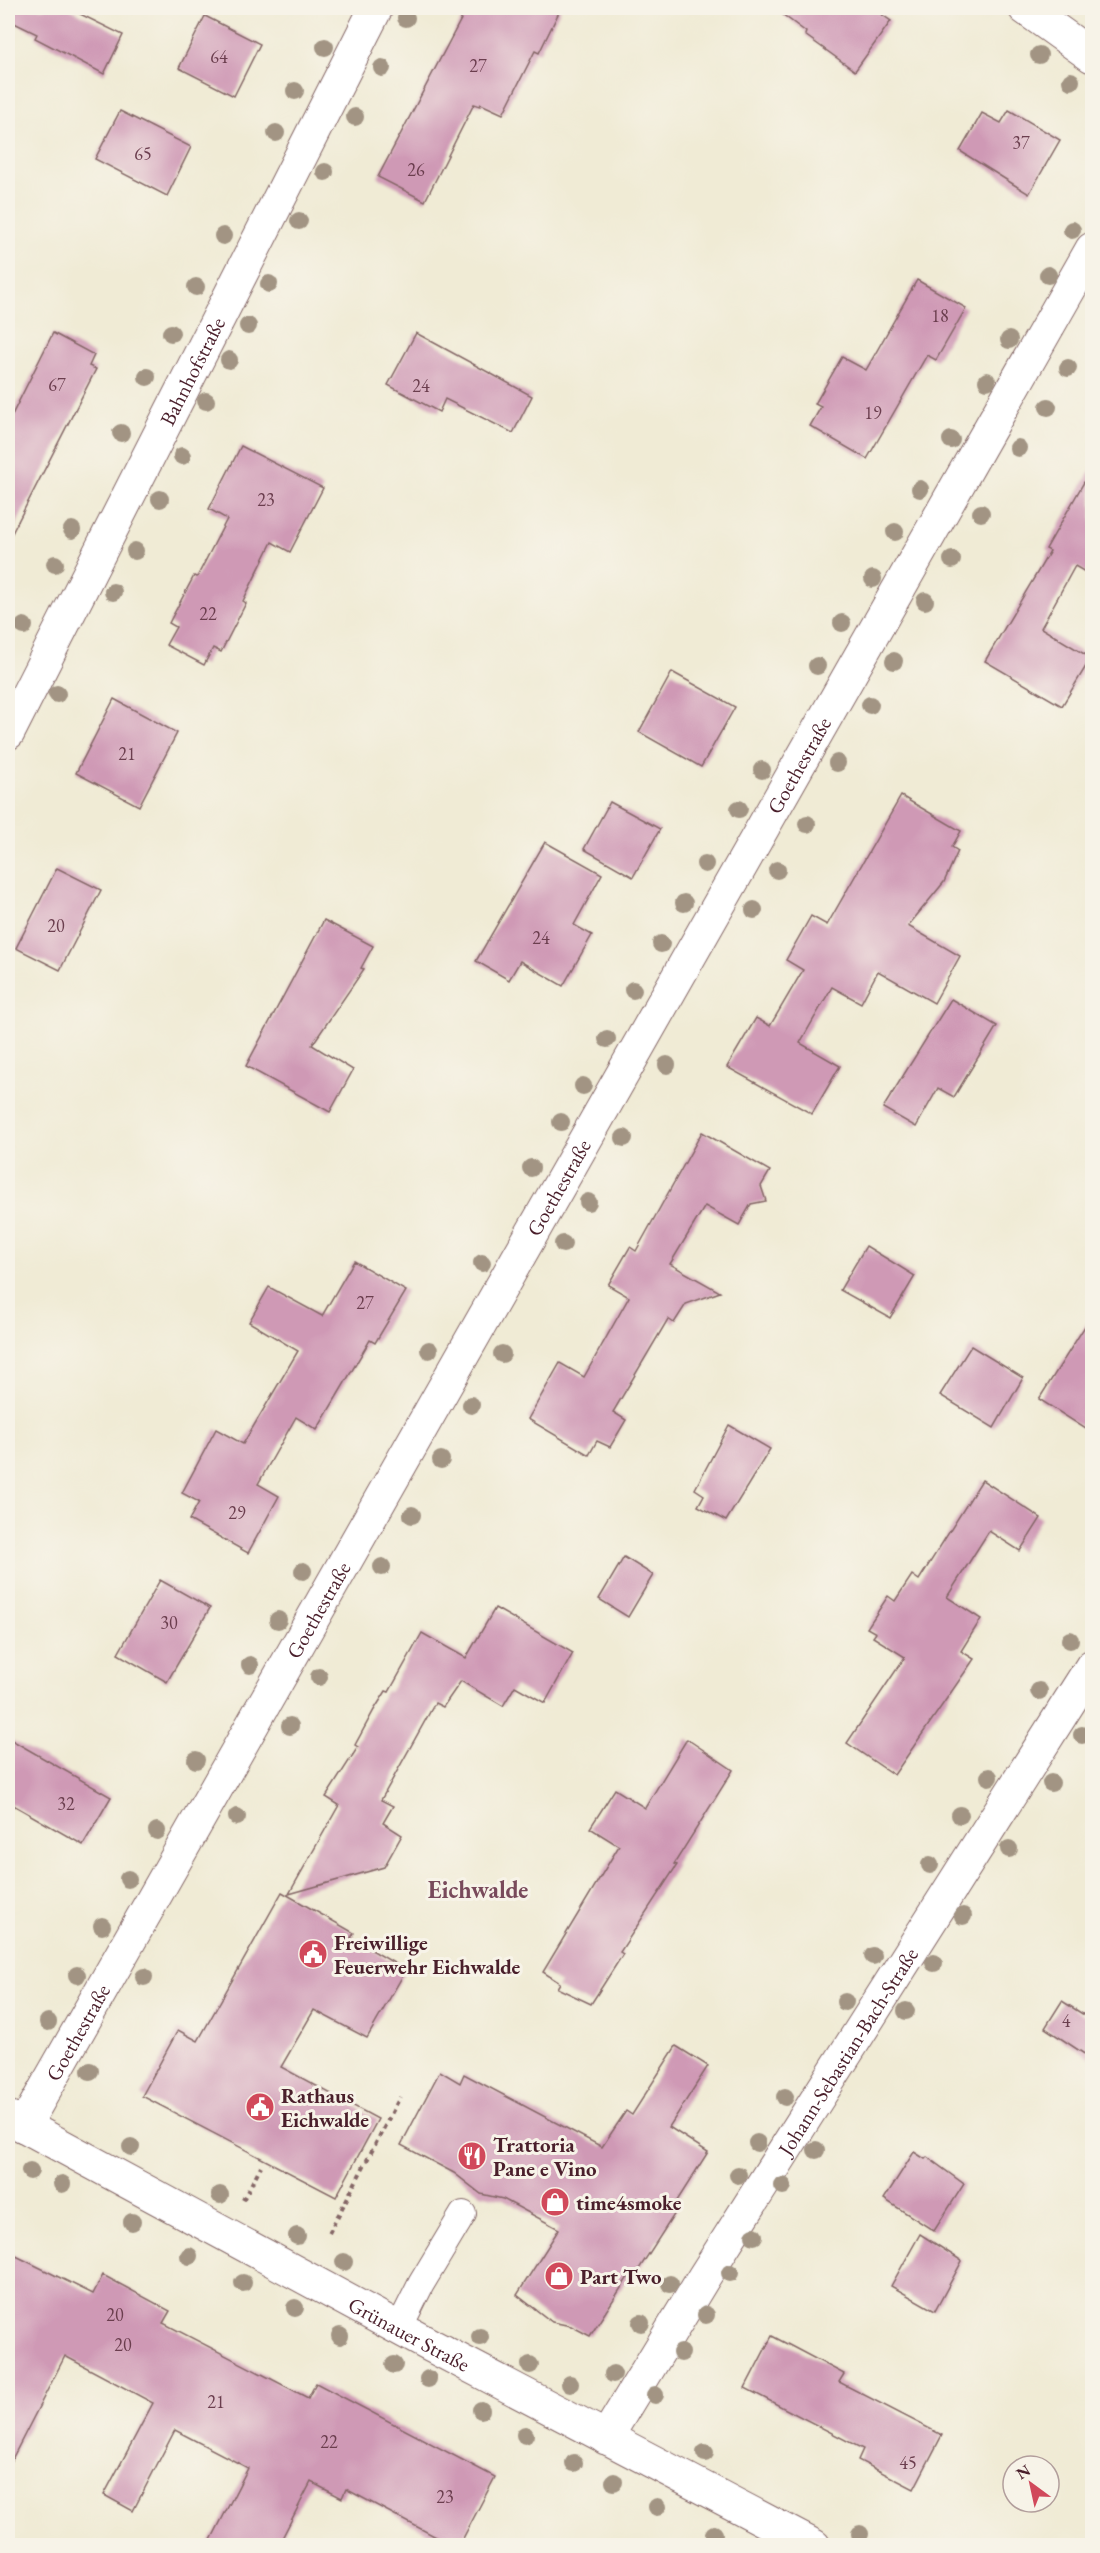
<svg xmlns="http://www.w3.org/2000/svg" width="1100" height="2553" viewBox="0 0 1100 2553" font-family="'EB Garamond',serif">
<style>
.building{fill:#cf99b5}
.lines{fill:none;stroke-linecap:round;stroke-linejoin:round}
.service-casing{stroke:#846666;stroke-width:28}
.minor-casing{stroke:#846666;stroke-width:35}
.path{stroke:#846666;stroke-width:4;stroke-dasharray:4.5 4.5;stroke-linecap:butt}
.service{stroke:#fff;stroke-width:26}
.minor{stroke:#fff;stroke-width:33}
.tree{fill:#a29483}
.labels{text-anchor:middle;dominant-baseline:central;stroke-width:6;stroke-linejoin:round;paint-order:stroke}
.number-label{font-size:18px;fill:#6b3e4e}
.street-label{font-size:21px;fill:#4a1f2b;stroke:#f7f3e8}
.poi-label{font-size:21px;font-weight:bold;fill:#4a1f2b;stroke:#f7f3e8;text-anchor:start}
.quarter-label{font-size:24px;font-weight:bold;fill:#794a5b;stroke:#f7f3e8}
</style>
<rect width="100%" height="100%" fill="#f7f3e8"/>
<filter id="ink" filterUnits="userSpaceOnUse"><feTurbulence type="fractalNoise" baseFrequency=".0167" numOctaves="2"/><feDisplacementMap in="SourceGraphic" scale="12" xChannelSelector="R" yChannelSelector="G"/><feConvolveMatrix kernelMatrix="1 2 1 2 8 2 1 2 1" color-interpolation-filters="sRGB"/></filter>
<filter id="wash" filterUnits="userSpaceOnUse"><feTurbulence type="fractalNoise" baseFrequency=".008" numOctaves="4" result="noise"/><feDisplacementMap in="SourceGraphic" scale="24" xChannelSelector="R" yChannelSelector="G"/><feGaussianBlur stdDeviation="1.35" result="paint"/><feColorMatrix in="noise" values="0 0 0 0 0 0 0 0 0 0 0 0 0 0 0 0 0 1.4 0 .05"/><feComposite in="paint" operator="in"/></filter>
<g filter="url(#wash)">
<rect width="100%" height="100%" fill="#f0ebd5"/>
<g id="blocks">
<g class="building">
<polygon points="8,8 68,8 123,35 104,74 35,38 37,34 8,20"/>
<polygon points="467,8 561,8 539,53 535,51 503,114 481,104 480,106 474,104 425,201 378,177"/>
<polygon points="774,8 872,8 891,21 855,71 805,35 806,32"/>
<polygon points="205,16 260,44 234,96 179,68"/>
<polygon points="1009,110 1060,140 1029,194 960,151 982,113 1001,123"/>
<polygon points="120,111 191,147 167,196 95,159"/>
<polygon points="917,280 966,308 936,360 927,355 867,459 810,426 821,407 815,404 842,357 866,370"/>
<polygon points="53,333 94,355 89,366 96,369 8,541 8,423"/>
<polygon points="416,333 532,396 513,433 445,399 439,412 388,385"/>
<polygon points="241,446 323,488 290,552 272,542 243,601 246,603 221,652 213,648 204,665 166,645 176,627 169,623 194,576 197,577 227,519 209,509"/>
<polygon points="1092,468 1092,576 1075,566 1041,628 1091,658 1062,706 985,661 1050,551 1046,549"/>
<polygon points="672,672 735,707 701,767 639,732"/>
<polygon points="114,699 177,733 139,806 76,773"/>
<polygon points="901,796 961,831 952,847 958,851 944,882 908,926 960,956 934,1003 878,971 861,1003 832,987 800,1043 840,1066 812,1114 727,1067 756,1018 770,1026 803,970 786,960 811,916 827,925"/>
<polygon points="610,802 660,829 633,877 584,849"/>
<polygon points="545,842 602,874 574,925 592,935 563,986 520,961 509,980 476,961"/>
<polygon points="57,868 101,890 60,970 16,948"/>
<polygon points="324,920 373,946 361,968 364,969 312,1045 353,1070 330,1112 246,1066"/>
<polygon points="951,999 997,1026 954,1097 938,1088 916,1127 883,1108"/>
<polygon points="702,1132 770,1171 761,1186 766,1201 751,1204 739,1225 705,1206 670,1264 720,1292 686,1304 674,1323 668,1319 613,1412 626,1420 610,1447 597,1441 589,1455 528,1419 560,1363 584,1377 629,1297 608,1285 630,1247 636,1251"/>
<polygon points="866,1246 915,1276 890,1318 840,1290"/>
<polygon points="354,1261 406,1291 375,1343 370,1340 317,1430 296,1417 258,1484 279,1496 248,1553 189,1520 199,1502 182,1493 216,1429 243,1444 298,1351 249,1322 269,1287 322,1316"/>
<polygon points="1092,1315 1092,1433 1039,1399"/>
<polygon points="971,1346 1023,1378 994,1428 940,1395"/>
<polygon points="729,1425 770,1449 726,1521 698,1506 704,1495 695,1489"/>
<polygon points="982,1480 1041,1518 1020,1551 989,1531 947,1597 981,1619 961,1651 974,1659 894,1775 847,1743 905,1657 873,1637 876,1633 867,1628 888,1596 895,1601 912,1575 919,1580"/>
<polygon points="624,1557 653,1575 628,1617 599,1599"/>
<polygon points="160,1580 210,1608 167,1682 118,1654"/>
<polygon points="495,1608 573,1653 545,1703 515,1686 503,1706 461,1681 443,1707 435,1703 381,1800 393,1806 383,1823 402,1835 384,1867 289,1894 339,1805 326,1797 358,1747 355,1745 374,1710 386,1691 389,1692 422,1633 466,1658"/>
<polygon points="8,1738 111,1797 83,1845 8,1802"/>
<polygon points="687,1739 733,1770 674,1864 677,1865 620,1952 623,1954 591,2004 557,1988 560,1983 543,1972 619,1846 590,1828 615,1789 645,1808"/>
<polygon points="282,1892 354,1933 351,1938 406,1970 367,2038 314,2010 281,2067 378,2119 336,2197 142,2096 178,2030 198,2041"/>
<polygon points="1062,2001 1092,2020 1092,2059 1045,2028"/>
<polygon points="676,2046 708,2066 669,2127 708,2152 673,2207 677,2210 632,2280 628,2277 590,2336 571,2326 552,2322 517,2295 559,2229 503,2199 481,2194 454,2173 401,2145 440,2071 460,2083 464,2074 602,2147 626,2111 632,2115"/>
<polygon points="914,2152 925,2159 927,2157 964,2184 934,2231 884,2199"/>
<polygon points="920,2234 962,2261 935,2311 891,2286"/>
<polygon points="8,2252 93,2294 103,2275 170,2311 163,2323 308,2398 316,2383 495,2477 459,2546 453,2546 346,2489 342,2498 311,2482 278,2546 208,2546 248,2468 175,2430 133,2511 104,2495 153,2403 65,2356 8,2467"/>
<polygon points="772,2336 844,2374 839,2382 942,2435 914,2489 858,2460 863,2449 745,2388"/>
</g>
</g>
</g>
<g filter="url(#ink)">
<use href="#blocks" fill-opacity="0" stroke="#846666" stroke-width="1.5"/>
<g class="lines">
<g class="service-casing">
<polyline id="service" points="399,2328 421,2284 463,2214"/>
</g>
<g class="minor-casing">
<g id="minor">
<polyline points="1025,8 1092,56"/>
<path id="s1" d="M 8,733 L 376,8"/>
<path id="s2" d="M 8,2117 L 428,2344 L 814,2546"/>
<path id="s3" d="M 24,2126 L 1092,249"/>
<path id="s4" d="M 606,2438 L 704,2277 L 1092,1666"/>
</g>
</g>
<g class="path">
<polyline points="243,2200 261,2166"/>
<polyline points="329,2233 400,2097"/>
</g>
<use href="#service" class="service"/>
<use href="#minor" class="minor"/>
</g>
<g class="tree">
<circle cx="406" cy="18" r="9"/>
<circle cx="325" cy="47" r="9"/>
<circle cx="1039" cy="55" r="9"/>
<circle cx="382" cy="68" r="9"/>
<circle cx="1071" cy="81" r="9"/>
<circle cx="295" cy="91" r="9"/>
<circle cx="355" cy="117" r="9"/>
<circle cx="276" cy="133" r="9"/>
<circle cx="325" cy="172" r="9"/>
<circle cx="299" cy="221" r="9"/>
<circle cx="1072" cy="230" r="9"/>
<circle cx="223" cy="236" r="9"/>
<circle cx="1048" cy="275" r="9"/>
<circle cx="269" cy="284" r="9"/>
<circle cx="196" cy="287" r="9"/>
<circle cx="248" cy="326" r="9"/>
<circle cx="171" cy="333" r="9"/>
<circle cx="1009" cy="340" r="9"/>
<circle cx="229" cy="360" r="9"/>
<circle cx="1068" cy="368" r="9"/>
<circle cx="147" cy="377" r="9"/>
<circle cx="987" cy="381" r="9"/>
<circle cx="206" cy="401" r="9"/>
<circle cx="1048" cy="407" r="9"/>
<circle cx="121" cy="433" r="9"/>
<circle cx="951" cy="440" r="9"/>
<circle cx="1018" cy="448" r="9"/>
<circle cx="182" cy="456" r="9"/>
<circle cx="920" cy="489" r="9"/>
<circle cx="160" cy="499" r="9"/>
<circle cx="981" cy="513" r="9"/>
<circle cx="72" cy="530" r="9"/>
<circle cx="895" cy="532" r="9"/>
<circle cx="135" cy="551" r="9"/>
<circle cx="952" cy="560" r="9"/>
<circle cx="55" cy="564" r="9"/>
<circle cx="873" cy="579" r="9"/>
<circle cx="113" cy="592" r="9"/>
<circle cx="925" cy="601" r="9"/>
<circle cx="842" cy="623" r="9"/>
<circle cx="24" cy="626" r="9"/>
<circle cx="894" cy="661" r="9"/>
<circle cx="817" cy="666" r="9"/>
<circle cx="57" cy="694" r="9"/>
<circle cx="870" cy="705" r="9"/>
<circle cx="837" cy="763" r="9"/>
<circle cx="762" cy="770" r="9"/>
<circle cx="739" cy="809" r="9"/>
<circle cx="807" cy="824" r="9"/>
<circle cx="705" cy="864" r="9"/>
<circle cx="777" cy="870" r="9"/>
<circle cx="684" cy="903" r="9"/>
<circle cx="754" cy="910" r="9"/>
<circle cx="661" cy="944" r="9"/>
<circle cx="633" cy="990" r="9"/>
<circle cx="607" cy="1039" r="9"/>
<circle cx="667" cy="1065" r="9"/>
<circle cx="583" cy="1086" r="9"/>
<circle cx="561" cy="1122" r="9"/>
<circle cx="624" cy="1138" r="9"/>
<circle cx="531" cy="1168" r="9"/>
<circle cx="588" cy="1202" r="9"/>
<circle cx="563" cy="1244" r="9"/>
<circle cx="482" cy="1263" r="9"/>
<circle cx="429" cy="1350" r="9"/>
<circle cx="502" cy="1354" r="9"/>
<circle cx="471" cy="1405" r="9"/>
<circle cx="441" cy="1460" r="9"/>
<circle cx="412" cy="1515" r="9"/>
<circle cx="382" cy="1567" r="9"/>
<circle cx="303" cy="1571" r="9"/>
<circle cx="278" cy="1620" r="9"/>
<circle cx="1070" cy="1640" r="9"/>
<circle cx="250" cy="1665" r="9"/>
<circle cx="319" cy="1677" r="9"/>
<circle cx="1039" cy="1691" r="9"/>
<circle cx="290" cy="1726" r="9"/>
<circle cx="1082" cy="1735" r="9"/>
<circle cx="196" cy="1760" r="9"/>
<circle cx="989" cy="1777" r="9"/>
<circle cx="1051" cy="1783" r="9"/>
<circle cx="960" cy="1815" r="9"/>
<circle cx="237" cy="1817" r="9"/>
<circle cx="157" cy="1831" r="9"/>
<circle cx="1009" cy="1849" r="9"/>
<circle cx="930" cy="1865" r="9"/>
<circle cx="128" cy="1879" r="9"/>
<circle cx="963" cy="1916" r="9"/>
<circle cx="102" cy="1926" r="9"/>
<circle cx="873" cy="1956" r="9"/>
<circle cx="934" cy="1963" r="9"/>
<circle cx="77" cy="1975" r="9"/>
<circle cx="144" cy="1977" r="9"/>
<circle cx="845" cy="2002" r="9"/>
<circle cx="906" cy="2011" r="9"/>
<circle cx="48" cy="2022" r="9"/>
<circle cx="90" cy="2071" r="9"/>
<circle cx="785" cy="2097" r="9"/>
<circle cx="757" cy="2143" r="9"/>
<circle cx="131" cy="2147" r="9"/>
<circle cx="816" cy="2150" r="9"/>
<circle cx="30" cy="2171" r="9"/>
<circle cx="738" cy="2175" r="9"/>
<circle cx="62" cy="2184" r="9"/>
<circle cx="783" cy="2186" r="9"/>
<circle cx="220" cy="2195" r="9"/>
<circle cx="132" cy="2222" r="9"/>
<circle cx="297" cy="2236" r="9"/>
<circle cx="754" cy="2236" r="9"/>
<circle cx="189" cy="2256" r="9"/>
<circle cx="344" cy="2262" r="9"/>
<circle cx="730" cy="2273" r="9"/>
<circle cx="243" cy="2283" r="9"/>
<circle cx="670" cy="2284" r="9"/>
<circle cx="295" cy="2308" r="9"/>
<circle cx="706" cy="2315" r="9"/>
<circle cx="641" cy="2323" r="9"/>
<circle cx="340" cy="2336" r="9"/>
<circle cx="480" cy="2337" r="9"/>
<circle cx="681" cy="2353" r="9"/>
<circle cx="394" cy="2365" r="9"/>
<circle cx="530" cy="2365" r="9"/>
<circle cx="613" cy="2374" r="9"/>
<circle cx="428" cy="2379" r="9"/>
<circle cx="570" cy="2384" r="9"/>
<circle cx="655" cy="2395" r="9"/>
<circle cx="481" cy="2410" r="9"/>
<circle cx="525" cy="2435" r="9"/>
<circle cx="705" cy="2453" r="9"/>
<circle cx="574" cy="2463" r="9"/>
<circle cx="614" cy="2482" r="9"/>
<circle cx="657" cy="2507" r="9"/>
<circle cx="714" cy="2534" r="9"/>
<circle cx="860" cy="2534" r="9"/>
</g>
</g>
<defs>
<g id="civic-disc" transform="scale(1.5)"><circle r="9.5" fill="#d1495b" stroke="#f7f3e8"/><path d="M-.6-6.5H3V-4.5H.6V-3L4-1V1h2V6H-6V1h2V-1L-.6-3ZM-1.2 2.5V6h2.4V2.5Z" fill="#fff"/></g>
<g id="restaurant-disc" transform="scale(1.5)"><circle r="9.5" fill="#d1495b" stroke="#f7f3e8"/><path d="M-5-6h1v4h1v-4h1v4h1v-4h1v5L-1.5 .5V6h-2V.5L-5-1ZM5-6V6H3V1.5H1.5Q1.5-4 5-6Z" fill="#fff"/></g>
<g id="shop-disc" transform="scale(1.5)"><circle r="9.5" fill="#d1495b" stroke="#f7f3e8"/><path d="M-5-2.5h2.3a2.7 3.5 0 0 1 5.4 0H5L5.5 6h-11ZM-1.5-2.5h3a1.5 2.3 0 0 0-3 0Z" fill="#fff"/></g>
</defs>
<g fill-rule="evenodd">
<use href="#civic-disc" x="313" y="1954"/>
<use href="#civic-disc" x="260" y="2107"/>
<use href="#restaurant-disc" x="472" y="2156"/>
<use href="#shop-disc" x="555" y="2202"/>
<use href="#shop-disc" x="559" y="2276"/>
</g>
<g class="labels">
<g class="number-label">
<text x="219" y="56">64</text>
<text x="478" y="65">27</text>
<text x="1021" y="142">37</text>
<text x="143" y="153">65</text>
<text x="416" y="169">26</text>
<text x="940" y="315">18</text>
<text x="57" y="384">67</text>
<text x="421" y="385">24</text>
<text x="873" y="412">19</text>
<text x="266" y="499">23</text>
<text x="208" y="613">22</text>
<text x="127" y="753">21</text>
<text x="56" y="925">20</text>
<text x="541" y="937">24</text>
<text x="365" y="1302">27</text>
<text x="237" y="1512">29</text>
<text x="169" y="1622">30</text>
<text x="66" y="1803">32</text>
<text x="1066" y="2020">4</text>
<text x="115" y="2314">20</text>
<text x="123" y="2344">20</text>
<text x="216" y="2401">21</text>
<text x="329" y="2441">22</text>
<text x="908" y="2462">45</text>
<text x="445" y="2496">23</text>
</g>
<g class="street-label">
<text stroke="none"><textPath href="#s1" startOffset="406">Bahnhofstraße</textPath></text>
<text stroke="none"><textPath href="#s3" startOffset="1566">Goethestraße</textPath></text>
<text stroke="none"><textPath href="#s3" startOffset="1080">Goethestraße</textPath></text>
<text stroke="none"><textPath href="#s3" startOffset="594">Goethestraße</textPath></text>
<text stroke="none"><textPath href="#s3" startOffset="108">Goethestraße</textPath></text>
<text stroke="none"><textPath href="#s4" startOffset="456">Johann-Sebastian-Bach-Straße</textPath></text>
<text stroke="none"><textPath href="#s2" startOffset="456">Grünauer Straße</textPath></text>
</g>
<g class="poi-label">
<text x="334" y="1942">Freiwillige<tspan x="334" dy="24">Feuerwehr Eichwalde</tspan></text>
<text x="281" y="2095">Rathaus<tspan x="281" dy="24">Eichwalde</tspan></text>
<text x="493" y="2144">Trattoria<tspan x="493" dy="24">Pane e Vino</tspan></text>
<text x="576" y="2202">time4smoke</text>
<text x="580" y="2276">Part Two</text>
</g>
<g class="quarter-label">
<text x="478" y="1889">Eichwalde</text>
</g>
</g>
<rect width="1100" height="2553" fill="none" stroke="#f7f3e8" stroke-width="30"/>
<g transform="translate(1031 2484) rotate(327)"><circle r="28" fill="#f7f3e8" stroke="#b29e9c" stroke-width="1.5"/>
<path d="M0-4.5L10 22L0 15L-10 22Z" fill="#d1495b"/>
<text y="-9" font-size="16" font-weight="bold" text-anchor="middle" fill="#4a1f2b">N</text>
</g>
</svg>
